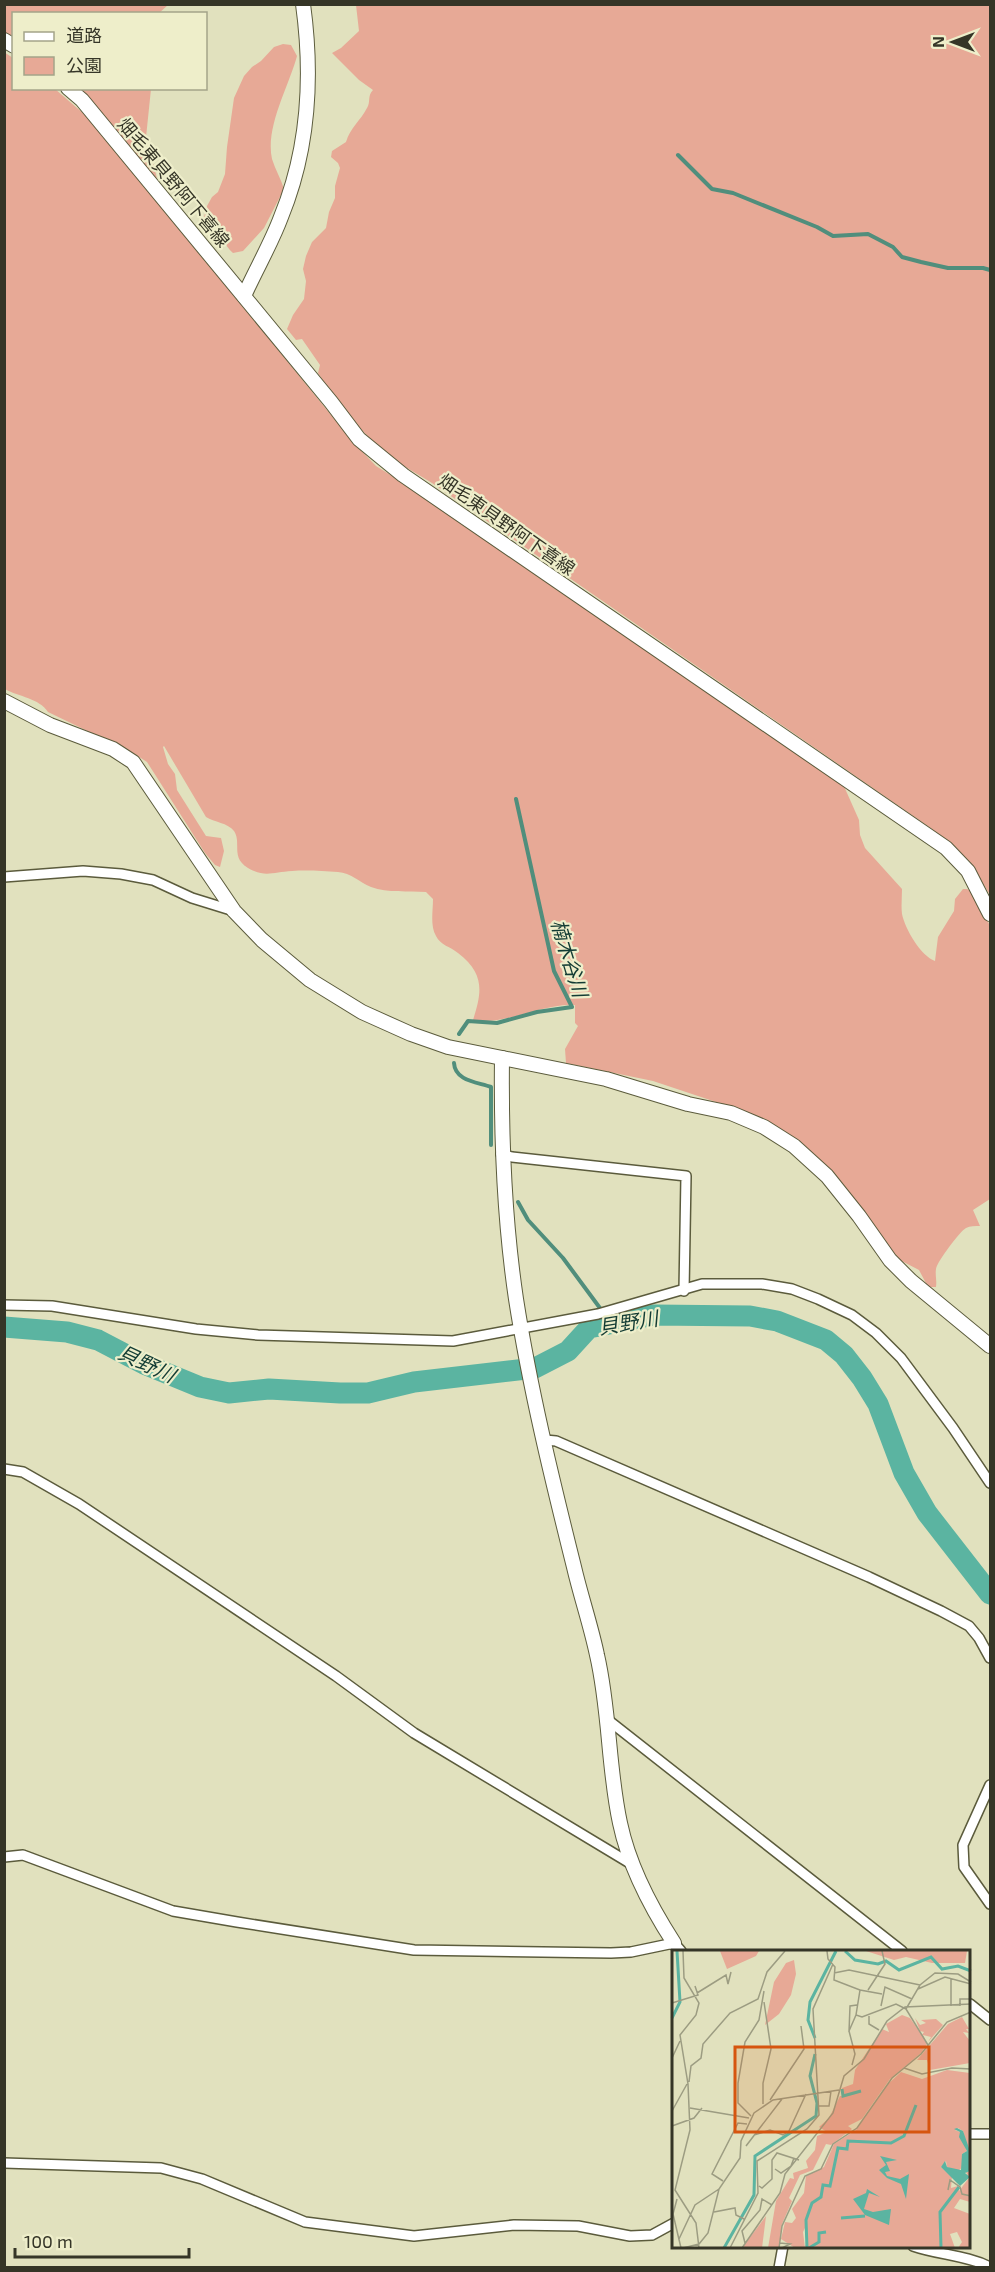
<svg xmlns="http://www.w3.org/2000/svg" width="995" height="2272" viewBox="0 0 995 2272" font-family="'Exo 2','Noto Sans JP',sans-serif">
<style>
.green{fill:#e7a996}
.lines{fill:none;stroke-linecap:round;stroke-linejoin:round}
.stream{stroke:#508e7c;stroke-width:4}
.river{stroke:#5bb4a1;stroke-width:21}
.street-casing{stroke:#5b5b3c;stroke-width:12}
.secondary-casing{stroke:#5b5b3c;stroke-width:16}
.street{stroke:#fff;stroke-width:9}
.secondary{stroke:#fff;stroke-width:14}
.labels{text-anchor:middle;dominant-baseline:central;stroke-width:4.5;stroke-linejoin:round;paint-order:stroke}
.street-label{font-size:18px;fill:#353527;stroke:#eeeeca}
.water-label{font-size:20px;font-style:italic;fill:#133c34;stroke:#eeeeca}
.inset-river{fill:none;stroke:#5bb4a1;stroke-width:3}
.inset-road{fill:none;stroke:#9c9c82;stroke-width:1.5}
.view{fill:#d6550f;fill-opacity:0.15;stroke:#d6550f;stroke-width:3}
.inset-edge{fill:none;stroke:#353527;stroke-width:3}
</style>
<rect width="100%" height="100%" fill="#e1e1be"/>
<g class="green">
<polygon points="5,5 168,5 159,13 14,14 13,42 5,35"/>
<path d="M 356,5 L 990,5 L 990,895 L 970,862 L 932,829 L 432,483 L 384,454 L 338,404 L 318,373 L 320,365 L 302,339 L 296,340 L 287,329 L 293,315 L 304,299 L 306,281 L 303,269 L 306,256 L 312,242 L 326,228 L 329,212 L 335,198 L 335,186 L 340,168 L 338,163 L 331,157 L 332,151 L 346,142 C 350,128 361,120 367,108 C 371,102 367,96 373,90 L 359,80 L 332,53 L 341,48 L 359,31 Z"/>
<path d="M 283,44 L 291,45 L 297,56 C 289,86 265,127 272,159 C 275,169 281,179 284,189 L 264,228 L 243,251 L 233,253 C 224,246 222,233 213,224 L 205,223 L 204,217 L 207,206 L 212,197 L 218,192 L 225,174 L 227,147 L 234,98 L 244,76 L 252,67 L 261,61 L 274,47 Z"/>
<path d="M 4,52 L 13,58 L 14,88 L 55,89 L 91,120 L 353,442 L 376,466 L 431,500 L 843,784 L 859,820 L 860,835 L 865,848 L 902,889 C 902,897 901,906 902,914 C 905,929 921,956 935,961 L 938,937 L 954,911 L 955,899 L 963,889 L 967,889 L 974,893 L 990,926 L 990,1199 L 973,1210 L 980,1226 C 975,1226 970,1226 966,1228 C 960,1231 937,1262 936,1269 C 935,1275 937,1280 936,1287 L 928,1287 L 919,1270 L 896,1258 L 833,1174 L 802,1143 L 767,1122 L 728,1106 L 653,1081 L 566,1063 L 565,1049 L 578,1026 L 575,1023 L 575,1005 C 540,1003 507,1026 473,1020 C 482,992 485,974 458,953 C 451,947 440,945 436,936 C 430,926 433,911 433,899 L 426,892 C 408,891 388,893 371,887 C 359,882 351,873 338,872 C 323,871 307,870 292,871 C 273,872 265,878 248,868 C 230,857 242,843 234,831 C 228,823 214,822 206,817 L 164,746 L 163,747 L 168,764 L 175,774 L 177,790 L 206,836 L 221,838 L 224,851 L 220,867 L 215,865 L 205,853 L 147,762 L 133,753 L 48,712 C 39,698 19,697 5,689 Z"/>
<polygon points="78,89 151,89 145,147 154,166 157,179 112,125"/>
</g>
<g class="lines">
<g class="stream">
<polyline points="678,155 712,189 733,193 817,227 833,236 868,234 893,247 902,257 921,262 948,268 983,268 990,270"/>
<polyline points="459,1034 468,1021 497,1023 537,1012 572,1007 554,971 516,799"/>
<path d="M 454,1063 C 455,1081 477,1082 491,1087 L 491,1145"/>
<polyline points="518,1202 528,1220 563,1258 611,1323"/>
</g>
<polyline class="river" points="4,1327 67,1332 98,1340 144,1364 200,1387 229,1393 269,1389 340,1393 368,1393 414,1382 535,1368 568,1351 589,1328 654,1315 750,1316 777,1321 826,1340 844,1355 862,1378 878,1404 904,1473 927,1513 990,1594"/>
<g class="street-casing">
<g id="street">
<polyline points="4,877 83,871 121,874 153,880 192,898 234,911"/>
<polyline points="501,1154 512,1157 686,1176 684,1291"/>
<polyline points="4,1305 52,1306 196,1329 258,1335 453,1341 598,1314 702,1284 762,1284 792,1289 818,1299 852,1315 876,1333 901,1358 953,1428 990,1483"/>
<polyline points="545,1440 556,1441 869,1577 941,1611 969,1626 979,1638 990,1658"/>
<polyline points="4,1469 23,1472 79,1504 336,1676 414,1733 633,1865"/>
<polyline points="608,1720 902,1951"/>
<polyline points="990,1785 963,1845 964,1867 990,1904"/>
<polyline points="4,1857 23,1855 173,1911 237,1922 414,1950 611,1953 631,1952 674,1943 681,1951"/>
<polyline points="970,2004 990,2020"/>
<polyline points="970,2134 990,2134"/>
<polyline points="4,2163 161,2168 202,2179 305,2222 414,2236 514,2225 578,2226 630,2236 652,2235 674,2223"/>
<path d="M 913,2246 C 939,2255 966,2255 990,2267"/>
<polyline points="779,2268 783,2246"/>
</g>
</g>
<g class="secondary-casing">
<g id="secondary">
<polyline points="4,40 14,46"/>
<polyline points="68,88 82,100 331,402 359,439 403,475 946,848 968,871 990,914"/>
<path d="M 244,296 C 256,269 271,244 281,217 C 309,149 313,77 303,4"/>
<polyline points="4,701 50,725 113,749 133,762 234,911 262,940 310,980 362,1012 411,1034 448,1047 606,1079 688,1104 731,1113 764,1127 794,1146 827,1176 859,1216 890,1260 911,1281 990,1346"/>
<path d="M 502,1058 C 501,1140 504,1218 516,1299 C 530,1389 552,1479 574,1567 C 581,1597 591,1626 597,1655 C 610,1711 608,1768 620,1823 C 629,1866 650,1906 674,1943"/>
</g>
</g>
<use href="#street" class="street"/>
<use href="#secondary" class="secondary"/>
</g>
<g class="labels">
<g class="street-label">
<text transform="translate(174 182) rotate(50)">畑毛東貝野阿下喜線</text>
<text transform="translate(507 524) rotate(35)">畑毛東貝野阿下喜線</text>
</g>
<g class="water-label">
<text transform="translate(570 958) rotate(73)">楠木谷川</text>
<text transform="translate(628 1322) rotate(-9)">貝野川</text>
<text transform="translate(147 1363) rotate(25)">貝野川</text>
</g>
</g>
<g transform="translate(672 1950)">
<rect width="298" height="298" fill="#e1e1be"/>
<path d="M 48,1 L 87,1 L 84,6 L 55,19 ZM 194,1 L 295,1 L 293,13 L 260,13 L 234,7 L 222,10 ZM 122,10 L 124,24 L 119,45 L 107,64 L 93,75 L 102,32 L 114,13 ZM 230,65 L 238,68 L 250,85 L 252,82 L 248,81 L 243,68 L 248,75 L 254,73 L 249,70 L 264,69 L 271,75 L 256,92 L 259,87 L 251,85 L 255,94 L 249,103 L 218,129 L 190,169 L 176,176 L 180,179 L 159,195 L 154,194 L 141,220 L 128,225 L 117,248 L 120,251 L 110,274 L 107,298 L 96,298 L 104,251 L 118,228 L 122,229 L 121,223 L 136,218 L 134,211 L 143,200 L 145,186 L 155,182 L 147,177 L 157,168 L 168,146 L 171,146 L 170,138 L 181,134 L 183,120 L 210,79 L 217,82 L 214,74 ZM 290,67 L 297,79 L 294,79 L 297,83 L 291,82 L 298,91 L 298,113 L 258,120 L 255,110 L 245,110 L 276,74 ZM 275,120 L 298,123 L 298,214 L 291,181 L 286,178 L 283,180 L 288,182 L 295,201 L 290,204 L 290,218 L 285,221 L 275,217 L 274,211 L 269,217 L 280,227 L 279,238 L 286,236 L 287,241 L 297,228 L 294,222 L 298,221 L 298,252 L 288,249 L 282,258 L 298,264 L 298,298 L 286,298 L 290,292 L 285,282 L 278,284 L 283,298 L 136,298 L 133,296 L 136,292 L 133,278 L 131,282 L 133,298 L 123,298 L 109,289 L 113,272 L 120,273 L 124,268 L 120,259 L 132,243 L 134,226 L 152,217 L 162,194 L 184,180 L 216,134 L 229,122 L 250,129 ZM 94,266 L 90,298 L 71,298 L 73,294 Z" fill="#e7a996"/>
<path d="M 285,178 L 291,181 L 298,201 L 298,221 L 293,223 L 298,227 L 288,236 L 269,217 L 273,211 L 275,217 L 289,220 L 290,204 L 295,201 L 287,187 L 288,182 L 282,179 ZM 208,206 L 225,210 L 214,212 L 218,221 L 213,222 L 215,226 L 228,229 L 237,224 L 234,249 L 229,234 L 215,228 L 207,220 L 214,215 ZM 195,239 L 208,247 L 197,243 L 192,259 L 201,262 L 219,259 L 217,275 L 193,265 L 181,249 L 194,243 Z" fill="#5bb4a1"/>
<path class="inset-river" d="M 173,1 L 183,10 L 206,14 L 214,11 L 227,20 L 259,7 L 270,19 L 286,16 L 299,21M 0,68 L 8,52 L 5,1M 143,88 L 136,70 L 138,52 L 164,1M 170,139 L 171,146 L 189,141M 169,268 L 193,266M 52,298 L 82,245 L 83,206 L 144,166 L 145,153 L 138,126 L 143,104M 135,298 L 134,270 L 140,253 L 149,247 L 151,235 L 158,236 L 166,198 L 175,199 L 176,191 L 219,193 L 232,186 L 244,155M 137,298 L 147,292 L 147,283 L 154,282M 269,298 L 268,262 L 287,237"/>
<path class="inset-road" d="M 11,1 L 12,28 L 27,53 L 24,65 L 8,85 L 16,134 L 18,180 L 3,240 L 24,273 L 27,298M 155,1 L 156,9 L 163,17 L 162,30 L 188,40 L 184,65 L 190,67 L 224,54 L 234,59 L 248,35 L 263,23 L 286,24 L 299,32M 162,23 L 177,20 L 248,35M 279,28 L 279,56M 246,39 L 273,27 L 299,34M 188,40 L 210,44M 196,40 L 213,14 L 210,1M 25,43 L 54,25 L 56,34 L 59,22M 0,53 L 26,45 L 23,36M 209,56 L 213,37 L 240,49M 288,56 L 288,49 L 299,49M 234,59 L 256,95M 197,66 L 197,74 L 207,80M 177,82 L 178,56 L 185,55M 0,108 L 8,91M 180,115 L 183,104 L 177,81 L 184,65M 232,118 L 250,124 L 280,118 L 299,119M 17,132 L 19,116 L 29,108 L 31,94 L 58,63 L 86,49 L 95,22 L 113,1M 98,150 L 132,99 L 129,76M 91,154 L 91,133 L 99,99 L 92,52M 147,156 L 157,156 L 159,141M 18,158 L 77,168M 0,161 L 15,134M 79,166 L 66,153 L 66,133 L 73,92 L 87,70 L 92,41M 0,176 L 22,168 L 30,158M 82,185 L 98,180 L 111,185 L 117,181 L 134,144M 74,196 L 110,149M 103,219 L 109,223 L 119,216 L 122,208M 51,231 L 40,224 L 66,173 L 75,174M 87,236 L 90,238 L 100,229 L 100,210 L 105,203 L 127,210M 276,240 L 278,230 L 288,237 L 290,244 L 299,246M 5,249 L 1,264 L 9,298M 42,262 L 63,258 L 64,265 L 72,269M 7,289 L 23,255 L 47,239M 73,293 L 70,281 L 88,260 L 90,249 L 100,255M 108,293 L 118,294 L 110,298M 11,298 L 27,294 L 36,283 L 47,239 L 68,208 L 69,191 L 82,163 L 101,150 L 167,140M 58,298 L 86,243 L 85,211 L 135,179 L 147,165 L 141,59 L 161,14M 70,298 L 108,243 L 113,224 L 161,163 L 172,126 L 192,109 L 215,71 L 233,57 L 299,54M 107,298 L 110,276 L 133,226 L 149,219 L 161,194 L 185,178 L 220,128 L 249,104 L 275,72 L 299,62"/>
<path class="view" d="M 63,97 L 257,97 L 257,182 L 63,182 Z"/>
<rect width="298" height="298" class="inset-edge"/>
</g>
<rect width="995" height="2272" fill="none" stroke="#353527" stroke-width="12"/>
<rect x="12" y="12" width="195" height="78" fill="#eeeeca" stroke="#a4a489" stroke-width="1.5"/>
<rect x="24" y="32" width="30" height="9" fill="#ffffff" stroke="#a4a489" stroke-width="1.5"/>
<text x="66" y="42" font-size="18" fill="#353527">道路</text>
<rect x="24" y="57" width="30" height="18" fill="#e7a996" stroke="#a4a489" stroke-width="1.5"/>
<text x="66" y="72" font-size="18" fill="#353527">公園</text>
<g transform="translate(953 42) rotate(270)" stroke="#eeeeca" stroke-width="4.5" paint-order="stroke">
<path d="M0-4.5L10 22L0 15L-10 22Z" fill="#353527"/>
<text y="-9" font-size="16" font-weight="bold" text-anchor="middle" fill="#353527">N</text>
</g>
<path d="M15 2248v9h174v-9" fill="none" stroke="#353527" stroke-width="3"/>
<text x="24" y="2248" font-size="18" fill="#353527" stroke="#eeeeca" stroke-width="4.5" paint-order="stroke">100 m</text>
</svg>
